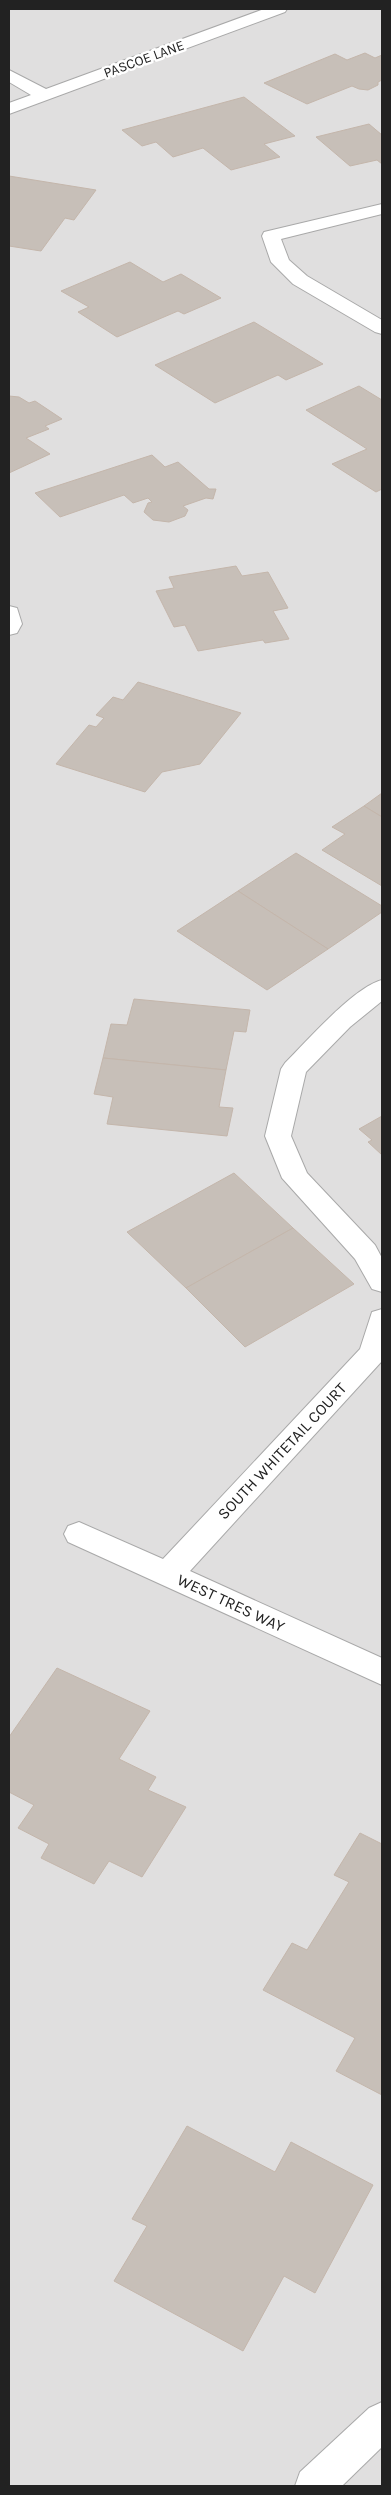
<svg xmlns="http://www.w3.org/2000/svg" width="391" height="2495" viewBox="0 0 391 2495" font-family="Karla,sans-serif">
<style>
.residential{fill:#e0dfdf}
.building{fill:#c7bfb8;stroke:#c4b6ab}
.lines{fill:none;stroke-linecap:round;stroke-linejoin:round}
.minor-casing{stroke:#a9a9a9;stroke-width:2}
.minor{fill:#fff;fill-rule:evenodd}
.labels{text-anchor:middle;dominant-baseline:central;stroke-width:5;stroke-linejoin:round;paint-order:stroke}
.far-street-label{font-size:14px;fill:#222;stroke:#fff}
.street-label{font-size:16px;fill:#222;stroke:#fff}
</style>
<rect width="100%" height="100%" fill="#f2efe9"/>
<rect class="residential" x="9" y="9" width="373" height="2477"/>
<g class="building">
<polygon points="365,53 375,58 382,55 382,80 378,82 378,85 368,90 359,89 352,86 307,104 264,83 335,54 347,60"/>
<polygon points="244,97 295,136 264,144 280,157 231,170 203,148 173,157 156,142 142,146 122,130"/>
<polygon points="369,124 382,135 382,164 377,160 350,166 316,137"/>
<polygon points="9,176 96,190 74,220 65,218 41,251 9,246"/>
<polygon points="130,262 163,282 181,274 221,298 184,314 178,311 117,337 78,312 89,307 61,291"/>
<polygon points="254,322 323,364 286,380 278,375 215,403 155,365"/>
<polygon points="359,386 382,400 382,489 376,492 332,464 367,449 306,410"/>
<polygon points="9,396 19,397 29,403 35,401 62,419 45,426 49,429 26,438 50,454 9,473"/>
<polygon points="152,455 165,467 178,462 209,489 216,489 213,499 206,498 183,506 188,510 185,516 169,522 153,520 144,512 148,503 152,502 148,498 133,503 124,495 60,517 35,493"/>
<polygon points="236,566 242,576 268,572 288,608 273,611 289,639 265,643 263,640 198,651 185,625 174,627 156,591 174,588 169,577"/>
<polygon points="138,682 241,713 200,764 162,772 145,792 56,764 89,725 96,727 104,718 96,715 113,697 123,700"/>
<polygon points="382,793 382,817 364,806"/>
<polygon points="364,806 382,817 382,886 322,850 345,834 332,827"/>
<polygon points="296,853 382,906 382,912 328,949 238,891"/>
<polygon points="238,891 328,949 267,990 177,931"/>
<polygon points="134,999 250,1010 246,1032 234,1031 226,1070 103,1058 111,1024 127,1025"/>
<polygon points="103,1058 226,1070 219,1107 233,1108 227,1136 107,1124 113,1097 94,1094"/>
<polygon points="382,1116 382,1155 368,1142 372,1140 359,1129"/>
<polygon points="234,1173 293,1228 186,1288 127,1232"/>
<polygon points="293,1228 354,1284 245,1347 186,1288"/>
<polygon points="57,1668 150,1711 119,1759 156,1777 148,1790 186,1807 142,1877 109,1861 94,1884 41,1858 49,1844 18,1828 34,1805 9,1792 9,1737"/>
<polygon points="360,1833 382,1844 382,2095 336,2071 355,2038 263,1990 292,1943 307,1950 349,1882 334,1875"/>
<polygon points="187,2126 275,2172 291,2142 373,2185 315,2293 284,2276 243,2351 114,2281 147,2226 132,2219"/>
</g>
<g class="lines">
<g class="minor-casing">
<g id="minor">
<polygon points="264,9 287,9 285,12 9,114 9,103 31,95 9,82 9,70 46,89"/>
<polygon points="382,204 382,214 281,239 289,260 307,276 382,320 382,334 375,332 293,284 271,262 262,236 264,232"/>
<polygon points="9,606 17,608 22,624 17,633 9,635"/>
<path d="M 382,980 L 382,1001 L 350,1027 L 306,1072 L 291,1136 L 307,1173 L 375,1245 L 382,1258 L 382,1292 L 372,1289 L 355,1259 L 282,1178 L 265,1136 L 281,1069 L 285,1063 C 307,1041 354,987 382,980 Z"/>
<polygon points="382,1309 382,1361 190,1571 382,1658 382,1685 68,1542 64,1534 68,1526 79,1522 163,1559 360,1349 372,1312"/>
<polygon points="382,2402 382,2447 342,2486 295,2486 300,2472 369,2408"/>
</g>
</g>
<use href="#minor" class="minor"/>
</g>
<g class="labels">
<g class="far-street-label">
<text transform="translate(144 59) rotate(-20)">PASCOE LANE</text>
</g>
<g class="street-label">
<text transform="translate(282 1451) rotate(-47)">SOUTH WHITETAIL COURT</text>
<text transform="translate(231 1603) rotate(25)">WEST TRES WAY</text>
</g>
</g>
<rect width="391" height="2495" fill="none" stroke="#222222" stroke-width="20"/>
</svg>
